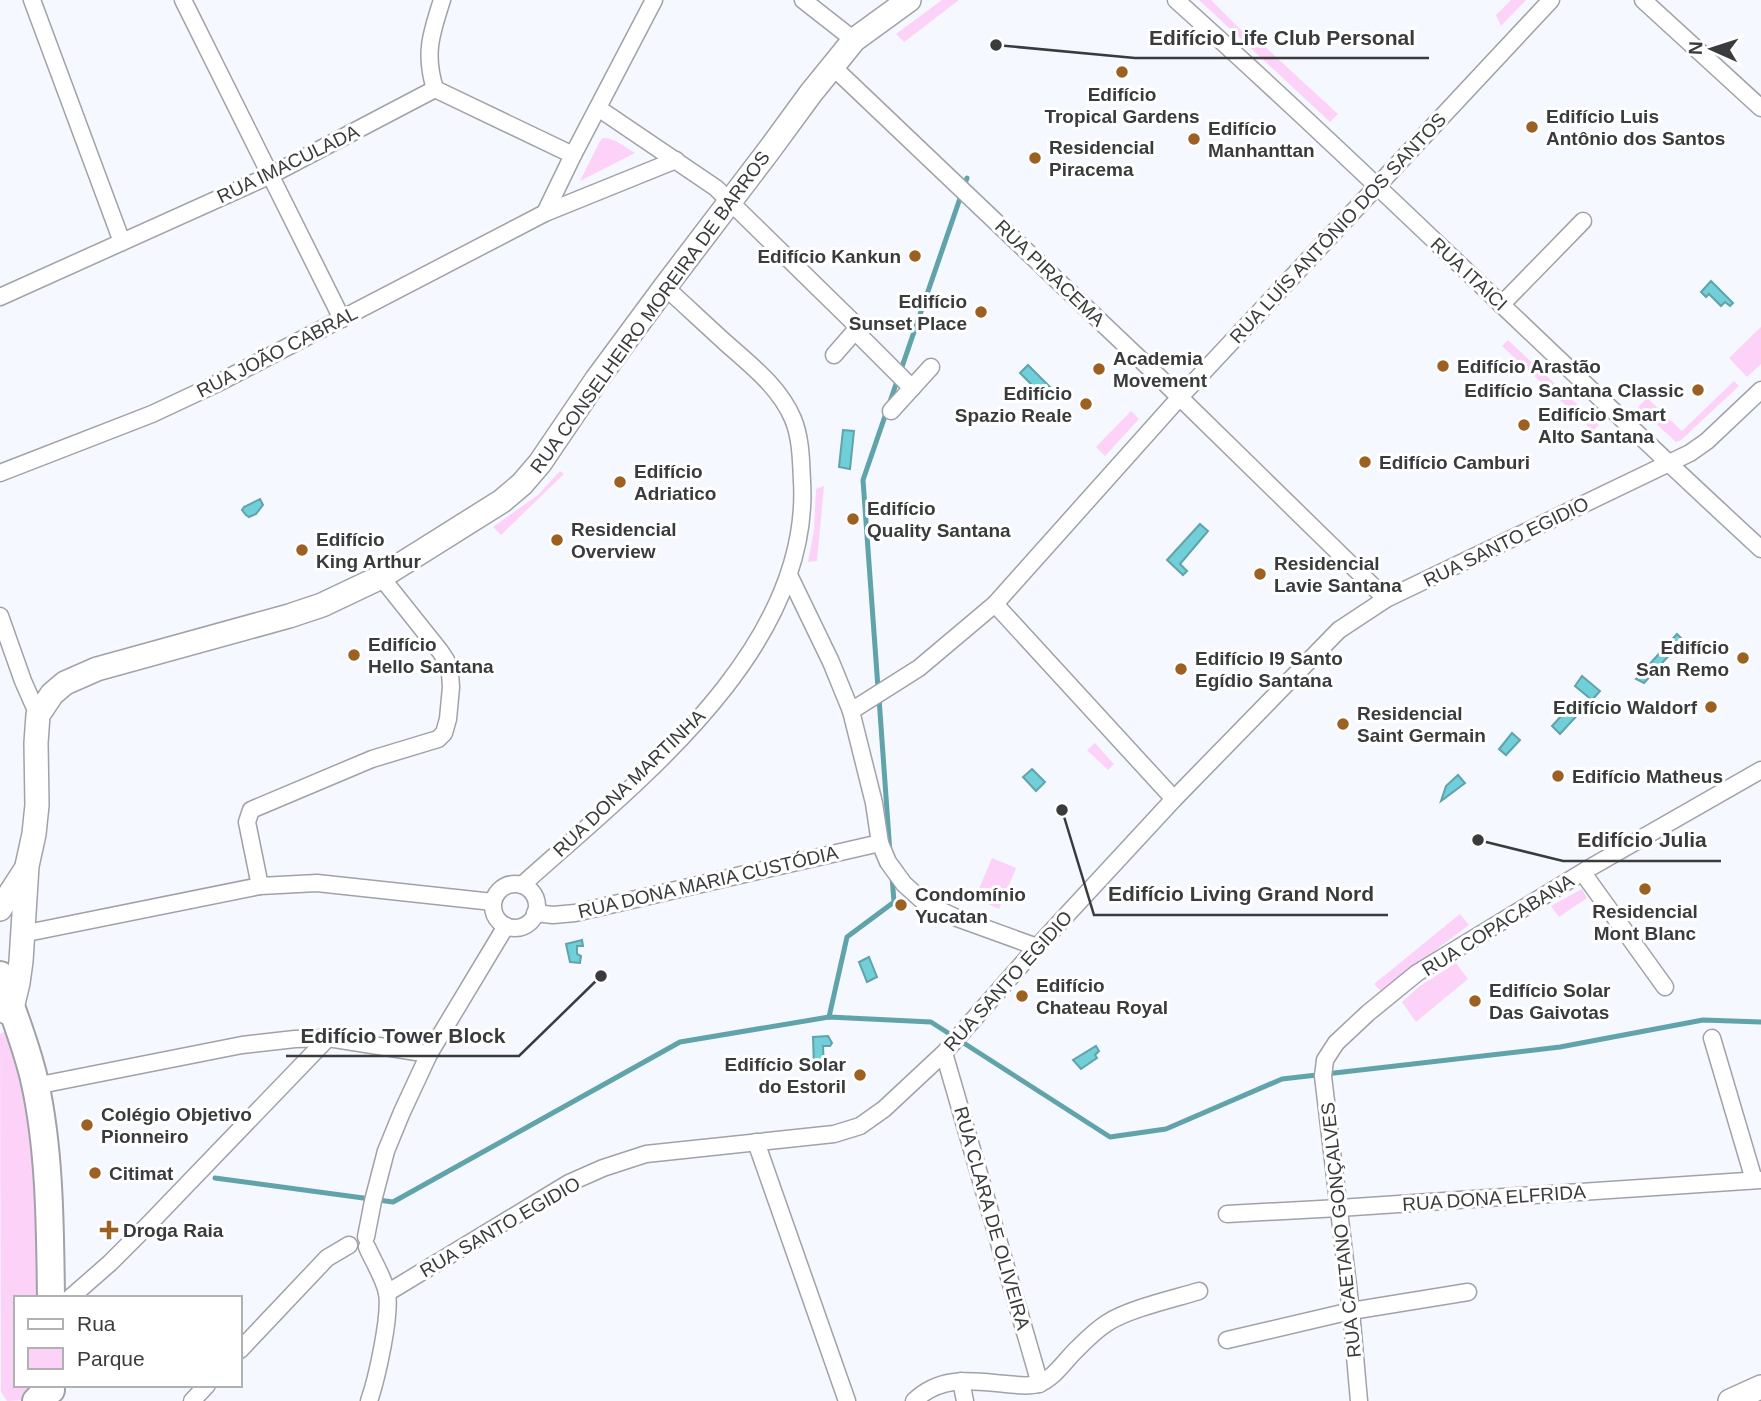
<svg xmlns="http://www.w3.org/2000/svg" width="1761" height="1401" viewBox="0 0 1761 1401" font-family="Arial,sans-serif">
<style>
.green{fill:#fcd2f9}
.water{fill:#70cfd8;stroke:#60a3aa;stroke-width:2}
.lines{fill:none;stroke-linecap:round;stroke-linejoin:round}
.stream{stroke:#60a3aa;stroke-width:5}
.street-casing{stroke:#a0a2a8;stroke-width:19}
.secondary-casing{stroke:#a0a2a8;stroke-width:26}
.primary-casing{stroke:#a0a2a8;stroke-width:30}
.street{stroke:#fff;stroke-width:16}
.secondary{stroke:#fff;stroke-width:23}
.primary{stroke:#fff;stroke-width:26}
.poi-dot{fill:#9c6023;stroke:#fff;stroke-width:2.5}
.labels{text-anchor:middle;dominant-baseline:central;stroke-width:6;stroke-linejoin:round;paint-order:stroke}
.poi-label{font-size:19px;font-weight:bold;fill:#3a3b3d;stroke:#fff;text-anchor:start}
.street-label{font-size:19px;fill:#3a3b3d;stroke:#fff}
.leader{fill:none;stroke:#3a3b3d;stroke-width:2.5}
.callout-dot{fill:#3a3b3d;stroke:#fff;stroke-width:2.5}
.callout-label{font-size:21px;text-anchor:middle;font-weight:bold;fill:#3a3b3d;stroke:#fff;stroke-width:6;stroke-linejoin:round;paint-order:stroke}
</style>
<rect width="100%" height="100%" fill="#f5f8fe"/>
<g class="green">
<polygon points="942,0 959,0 904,42 896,34"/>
<polygon points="1199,0 1211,0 1258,47 1263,45 1338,114 1330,122"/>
<polygon points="1511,0 1526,0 1501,26 1496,15"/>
<path d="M 603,138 C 614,137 626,148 635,153 L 580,181 L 600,141 Z"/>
<polygon points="1761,327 1761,364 1747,377 1729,358"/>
<polygon points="1508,340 1599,425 1593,431 1502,346"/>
<polygon points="1734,381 1739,386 1681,440 1676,442 1638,407 1647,398 1682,431"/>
<polygon points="1131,411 1139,419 1105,456 1096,447"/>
<polygon points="560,471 564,474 501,535 493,527 538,495"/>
<polygon points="824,486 817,561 808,562 814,530 816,489"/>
<polygon points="1095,743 1114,764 1108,770 1087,750"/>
<polygon points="992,858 1016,868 999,909 975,898"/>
<polygon points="1582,889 1587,898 1559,917 1551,906"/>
<polygon points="1460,914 1469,925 1381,991 1374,984"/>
<polygon points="1456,963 1468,979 1416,1022 1402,1002 1420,986"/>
<polygon points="5,1031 24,1095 34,1160 39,1298 16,1298 16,1385 37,1385 27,1400 7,1401 1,1392 0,1034"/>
</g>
<g class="water">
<polygon points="1711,281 1733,303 1730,306 1725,302 1721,306 1709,294 1706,297 1701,292"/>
<polygon points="1028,365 1054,391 1046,399 1020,373"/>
<polygon points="843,430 854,431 850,469 839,467"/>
<polygon points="260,499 263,505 256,514 249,517 246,515 242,510 244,507"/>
<polygon points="1200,524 1208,531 1180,564 1187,571 1183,575 1167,560"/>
<polygon points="1677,634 1683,640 1644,683 1636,679"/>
<polygon points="1582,676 1600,691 1592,700 1575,686"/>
<polygon points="1574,702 1582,710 1560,734 1552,726"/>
<polygon points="1512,733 1520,740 1506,755 1499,749"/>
<polygon points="1032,769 1045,782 1036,791 1023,777"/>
<polygon points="1458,775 1465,783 1441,801 1446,786"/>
<polygon points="582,940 583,946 577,946 577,954 581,956 580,963 570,962 566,944"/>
<polygon points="869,957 877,977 867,982 859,962"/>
<polygon points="828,1036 832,1043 830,1046 823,1046 824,1067 814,1067 813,1037"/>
<polygon points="1096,1046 1099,1051 1095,1055 1097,1058 1081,1069 1073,1060"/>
</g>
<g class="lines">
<g class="stream">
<polyline points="878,688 863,480 967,178"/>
<polyline points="879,698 890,853"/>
<polyline points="829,1017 847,937 894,902 892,876"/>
<polyline points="215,1178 393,1202 680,1042 829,1017 931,1022 1110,1137 1166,1129 1282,1079 1560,1047 1703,1020 1761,1022"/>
</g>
<g class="street-casing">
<g id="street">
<polyline points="32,0 122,242"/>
<polyline points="183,0 342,319"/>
<polyline points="803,0 854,40"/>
<path d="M 1176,0 C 1375,179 1564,368 1761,549"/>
<polyline points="1643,0 1761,108"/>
<polyline points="832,66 1162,380 1386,599"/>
<path d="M 435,89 C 424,54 431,34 442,0"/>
<polyline points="598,108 716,188 854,323 856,327 855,331 912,388"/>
<polyline points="545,213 573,155 654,0"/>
<polyline points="0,297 271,175 435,89 573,155"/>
<polyline points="1501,305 1583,221"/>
<polyline points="834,355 855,331"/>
<polyline points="891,411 931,367"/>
<polyline points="0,473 152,414 216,384 545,213 676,160"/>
<polyline points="789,575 831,662 851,711 874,803 880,843 888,862 904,884 925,903 957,918 1037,947"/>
<polyline points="995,604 1174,799"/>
<polyline points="0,616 23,681 38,715"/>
<polyline points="851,711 919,668 995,604 1180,397 1551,0"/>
<polyline points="1583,873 1665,987"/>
<circle cx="515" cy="906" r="22"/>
<path d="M 522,885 C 634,784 812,650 802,481 C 801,461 801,438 793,419 C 780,388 752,366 727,344 C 706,325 686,306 665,287"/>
<polyline points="260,886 247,822 251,810 372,759 438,739 444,733 448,719 451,687 450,673 446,660 440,651 381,577"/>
<polyline points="535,913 553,915 575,913 880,843"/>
<polyline points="22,934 260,886 317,883 493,902"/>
<polyline points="1712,1038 1754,1180"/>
<polyline points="944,1053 1040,1384"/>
<polyline points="35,1086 242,1045 295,1039 328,1038 429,1054"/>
<polyline points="756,1142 847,1401"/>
<polyline points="1227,1214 1339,1208 1761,1180"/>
<polyline points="366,1237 373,1201 386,1151 402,1112 429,1054 506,926"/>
<path d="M 367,1247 C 373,1261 384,1278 387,1293 C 391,1315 377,1378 369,1401"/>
<polyline points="387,1293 569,1183 603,1168 646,1154 834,1134 860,1126 884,1109 944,1053 1037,947 1174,799 1339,630 1386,599 1690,453 1707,441 1761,390"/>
<polyline points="70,1298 110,1263 148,1225 328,1038"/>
<polyline points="1227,1340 1351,1311 1468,1292"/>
<polyline points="240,1350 327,1258 349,1245"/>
<polyline points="961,1381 965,1401"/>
<polyline points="192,1401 207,1385"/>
<path d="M 914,1401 C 941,1375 972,1381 1006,1384 C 1017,1385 1028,1387 1038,1384 C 1054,1379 1066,1359 1078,1348 C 1087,1339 1096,1330 1107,1323 C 1128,1309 1173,1299 1199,1291"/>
<polyline points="1359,1401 1351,1311 1323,1076 1325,1060 1336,1043 1368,1013 1417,973 1586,870 1761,770"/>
</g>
</g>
<g class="secondary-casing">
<g id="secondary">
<polyline points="0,909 26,869"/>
<polyline points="6,1012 12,1008 18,983 21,961 27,866 34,834 37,805 36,743 38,715 52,694 65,683 97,669 289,616 322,605 381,577 502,501 522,484 540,463 597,379 665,287 770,149 811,93 854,40 909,0"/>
<polyline points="1730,1401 1761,1387"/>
</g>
</g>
<g class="primary-casing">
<g id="primary">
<path d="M 0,975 C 12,1011 27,1046 35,1083 C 50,1152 50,1227 51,1298"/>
<polyline points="36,1401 41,1396 51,1390"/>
</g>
</g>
<use href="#street" class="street"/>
<use href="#secondary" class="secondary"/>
<use href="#primary" class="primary"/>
</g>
<g class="poi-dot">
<circle cx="1122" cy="72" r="7"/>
<circle cx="1532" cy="127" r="7"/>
<circle cx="1194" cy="139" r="7"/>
<circle cx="1035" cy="158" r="7"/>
<circle cx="915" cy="256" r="7"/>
<circle cx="981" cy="312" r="7"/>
<circle cx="1443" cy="366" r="7"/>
<circle cx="1099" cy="369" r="7"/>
<circle cx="1698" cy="390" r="7"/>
<circle cx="1086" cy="404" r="7"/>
<circle cx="1524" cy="425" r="7"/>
<circle cx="1365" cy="462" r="7"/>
<circle cx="620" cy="482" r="7"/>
<circle cx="853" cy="519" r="7"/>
<circle cx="557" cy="540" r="7"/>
<circle cx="302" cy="550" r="7"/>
<circle cx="1260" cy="574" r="7"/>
<circle cx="354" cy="655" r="7"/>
<circle cx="1743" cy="658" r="7"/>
<circle cx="1181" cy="669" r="7"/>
<circle cx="1711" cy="707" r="7"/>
<circle cx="1343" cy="724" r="7"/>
<circle cx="1558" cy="776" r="7"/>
<circle cx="1645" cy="889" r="7"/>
<circle cx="901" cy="905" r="7"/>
<circle cx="1022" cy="996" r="7"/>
<circle cx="1475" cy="1001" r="7"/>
<circle cx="860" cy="1075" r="7"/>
<circle cx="87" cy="1125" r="7"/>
<circle cx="95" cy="1173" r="7"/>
<path d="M105.5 1219.5h7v7h7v7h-7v7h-7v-7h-7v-7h7z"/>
</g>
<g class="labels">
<g class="poi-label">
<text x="1122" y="94" text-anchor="middle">Edifício<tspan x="1122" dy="22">Tropical Gardens</tspan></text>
<text x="1546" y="116">Edifício Luis<tspan x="1546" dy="22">Antônio dos Santos</tspan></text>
<text x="1208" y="128">Edifício<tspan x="1208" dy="22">Manhanttan</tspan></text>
<text x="1049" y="147">Residencial<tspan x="1049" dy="22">Piracema</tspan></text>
<text x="901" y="256" text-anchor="end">Edifício Kankun</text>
<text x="967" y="301" text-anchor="end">Edifício<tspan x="967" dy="22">Sunset Place</tspan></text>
<text x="1113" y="358">Academia<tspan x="1113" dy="22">Movement</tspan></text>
<text x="1457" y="366">Edifício Arastão</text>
<text x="1684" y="390" text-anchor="end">Edifício Santana Classic</text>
<text x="1072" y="393" text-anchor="end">Edifício<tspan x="1072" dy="22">Spazio Reale</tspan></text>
<text x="1538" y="414">Edifício Smart<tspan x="1538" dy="22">Alto Santana</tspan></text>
<text x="1379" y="462">Edifício Camburi</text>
<text x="634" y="471">Edifício<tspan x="634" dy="22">Adriatico</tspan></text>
<text x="867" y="508">Edifício<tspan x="867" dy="22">Quality Santana</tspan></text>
<text x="571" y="529">Residencial<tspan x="571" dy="22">Overview</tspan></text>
<text x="316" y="539">Edifício<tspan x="316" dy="22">King Arthur</tspan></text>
<text x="1274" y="563">Residencial<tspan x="1274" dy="22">Lavie Santana</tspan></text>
<text x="368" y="644">Edifício<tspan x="368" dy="22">Hello Santana</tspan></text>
<text x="1729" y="647" text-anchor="end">Edifício<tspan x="1729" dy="22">San Remo</tspan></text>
<text x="1195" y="658">Edifício I9 Santo<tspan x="1195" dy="22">Egídio Santana</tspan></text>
<text x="1697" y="707" text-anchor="end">Edifício Waldorf</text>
<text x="1357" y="713">Residencial<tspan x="1357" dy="22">Saint Germain</tspan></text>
<text x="1572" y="776">Edifício Matheus</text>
<text x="915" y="894">Condomínio<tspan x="915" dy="22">Yucatan</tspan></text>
<text x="1645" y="911" text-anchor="middle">Residencial<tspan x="1645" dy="22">Mont Blanc</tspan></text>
<text x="1036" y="985">Edifício<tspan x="1036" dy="22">Chateau Royal</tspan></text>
<text x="1489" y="990">Edifício Solar<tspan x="1489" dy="22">Das Gaivotas</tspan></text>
<text x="846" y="1064" text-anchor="end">Edifício Solar<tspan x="846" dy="22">do Estoril</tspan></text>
<text x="101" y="1114">Colégio Objetivo<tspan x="101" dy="22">Pionneiro</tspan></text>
<text x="109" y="1173">Citimat</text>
<text x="123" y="1230">Droga Raia</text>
</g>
<g class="street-label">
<text transform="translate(288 164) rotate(-26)">RUA IMACULADA</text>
<text transform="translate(1338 228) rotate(-47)">RUA LUÍS ANTÔNIO DOS SANTOS</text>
<text transform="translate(1050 273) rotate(44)">RUA PIRACEMA</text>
<text transform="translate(1469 274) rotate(43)">RUA ITAICI</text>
<text transform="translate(650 312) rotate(-54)">RUA CONSELHEIRO MOREIRA DE BARROS</text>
<text transform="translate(277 352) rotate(-27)">RUA JOÃO CABRAL</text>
<text transform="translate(1506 542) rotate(-26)">RUA SANTO EGIDIO</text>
<text transform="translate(629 783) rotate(-44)">RUA DONA MARTINHA</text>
<text transform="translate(708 882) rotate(-13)">RUA DONA MARIA CUSTÓDIA</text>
<text transform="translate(1498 925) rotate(-32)">RUA COPACABANA</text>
<text transform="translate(1008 981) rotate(-48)">RUA SANTO EGIDIO</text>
<text transform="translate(1494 1198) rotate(-4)">RUA DONA ELFRIDA</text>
<text transform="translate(992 1218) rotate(74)">RUA CLARA DE OLIVEIRA</text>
<text transform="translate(500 1227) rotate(-30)">RUA SANTO EGIDIO</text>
<text transform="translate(1341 1230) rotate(-96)">RUA CAETANO GONÇALVES</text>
</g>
</g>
<path class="leader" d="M996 45L1135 58H1429M1478 840L1563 861H1721M1062 810L1094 915H1388M601 976L519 1056H286"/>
<g class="callout-dot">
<circle cx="996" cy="45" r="7"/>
<circle cx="1478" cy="840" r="7"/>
<circle cx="1062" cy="810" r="7"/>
<circle cx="601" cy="976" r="7"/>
</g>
<g class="callout-label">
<text x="1282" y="45">Edifício Life Club Personal</text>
<text x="1642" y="847">Edifício Julia</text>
<text x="1241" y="901">Edifício Living Grand Nord</text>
<text x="403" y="1043">Edifício Tower Block</text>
</g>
<rect x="14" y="1296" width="228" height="91" fill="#ffffff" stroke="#b0b1b1" stroke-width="2"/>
<rect x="28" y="1319" width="35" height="10" fill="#ffffff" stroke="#b0b1b1" stroke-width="2"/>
<text x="77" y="1331" font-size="21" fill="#3a3b3d">Rua</text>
<rect x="28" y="1348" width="35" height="21" fill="#fcd2f9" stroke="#b0b1b1" stroke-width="2"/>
<text x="77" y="1366" font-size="21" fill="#3a3b3d">Parque</text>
<g transform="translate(1712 49) rotate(273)" stroke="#ffffff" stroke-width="5" paint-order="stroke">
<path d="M0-5L12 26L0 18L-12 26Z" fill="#3a3b3d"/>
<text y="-10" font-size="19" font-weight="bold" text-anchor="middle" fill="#3a3b3d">N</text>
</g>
</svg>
